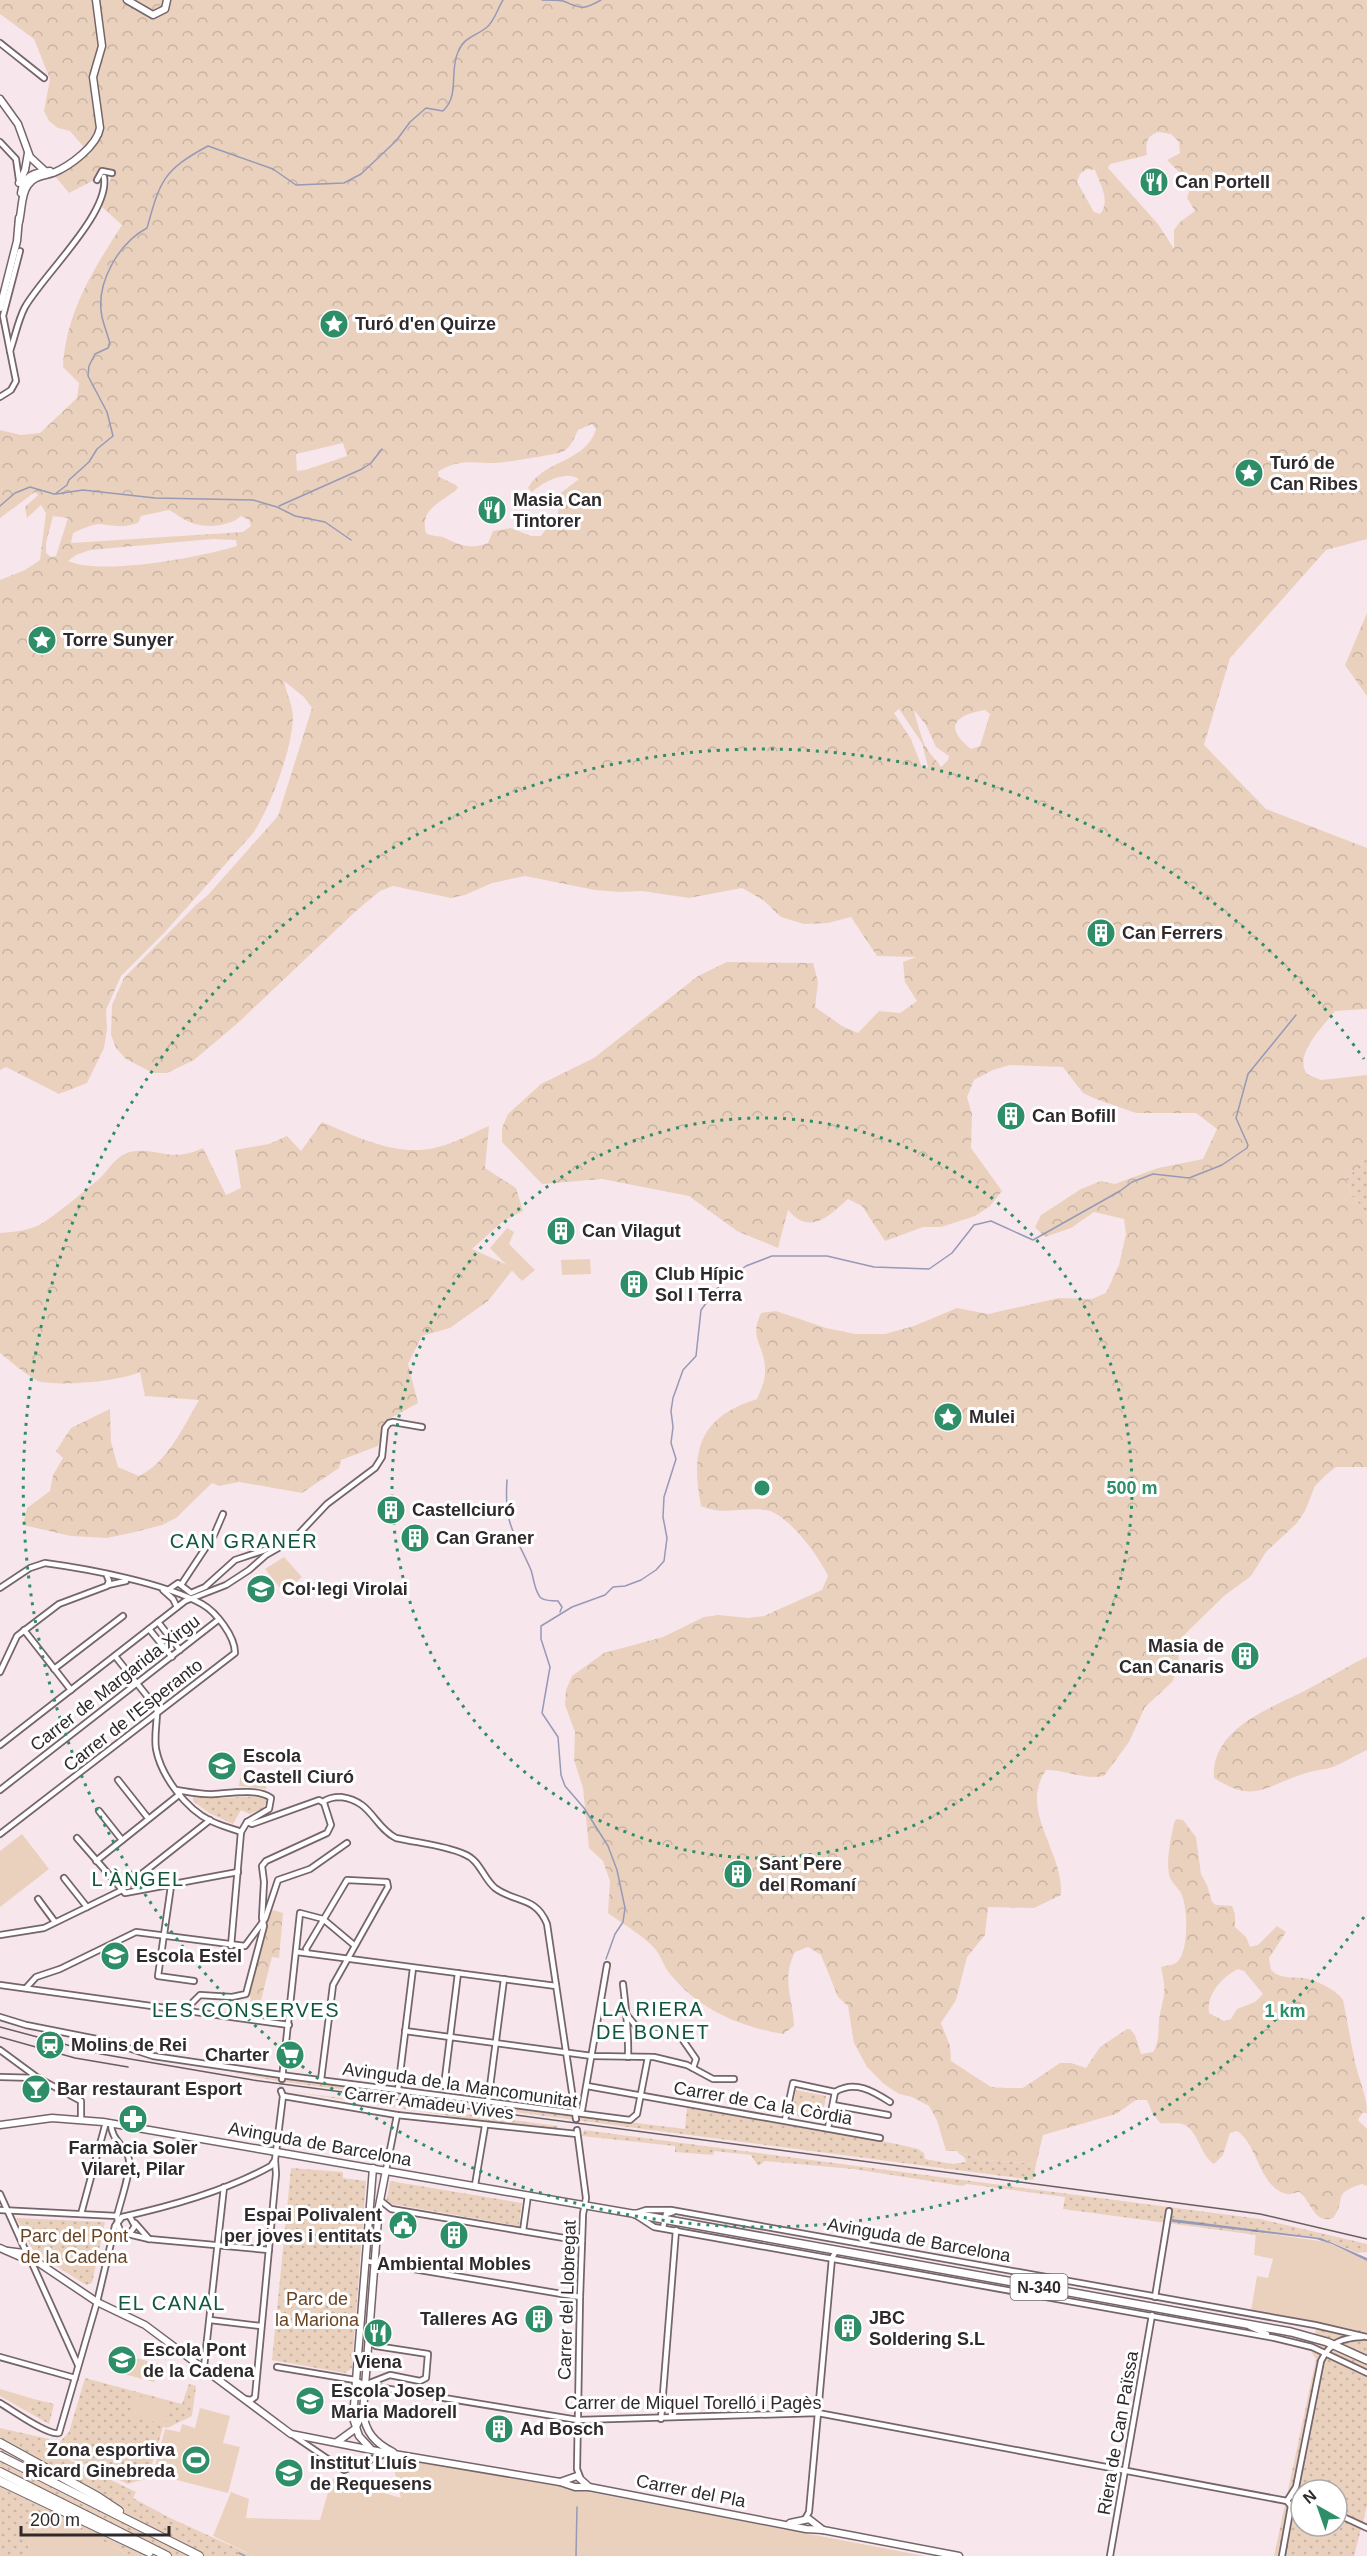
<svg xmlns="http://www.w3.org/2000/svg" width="1367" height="2556" viewBox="0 0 1367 2556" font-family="Arial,sans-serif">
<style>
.grass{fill:url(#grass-dots);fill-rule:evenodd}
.forest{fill:url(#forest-crowns);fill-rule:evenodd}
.garden{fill:#ead1be}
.water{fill:url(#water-ripples)}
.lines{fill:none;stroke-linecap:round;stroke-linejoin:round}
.stream{stroke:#9799b5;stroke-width:1.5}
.street-tunnel{stroke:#d0c0c6;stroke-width:4.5;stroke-dasharray:4.5 2;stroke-linecap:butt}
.street-casing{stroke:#75656b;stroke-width:8}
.secondary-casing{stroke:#75656b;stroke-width:9}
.primary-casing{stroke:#75656b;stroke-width:10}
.highway-casing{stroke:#75656b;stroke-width:10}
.street{stroke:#fff;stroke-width:4.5}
.secondary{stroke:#fff;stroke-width:6}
.primary{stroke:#fff;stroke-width:7}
.highway{stroke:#fff;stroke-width:8}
.rail{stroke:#675e61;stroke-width:1.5}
.ring{fill:none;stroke:#2e8e67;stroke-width:3;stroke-dasharray:3 6}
.labels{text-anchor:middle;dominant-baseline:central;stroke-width:6;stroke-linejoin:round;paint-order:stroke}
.shield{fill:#fff;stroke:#6d696b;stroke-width:1.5}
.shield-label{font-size:16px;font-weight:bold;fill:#2f292b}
.poi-label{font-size:18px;font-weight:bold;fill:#2f292b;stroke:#fff;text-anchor:start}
.street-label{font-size:18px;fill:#2f292b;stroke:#fff}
.park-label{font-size:18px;fill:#6a4322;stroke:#fff}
.neighbourhood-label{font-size:20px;letter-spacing:1.5px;fill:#12563c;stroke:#fff}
.centre{fill:#2e8e67;stroke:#fff;stroke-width:3}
.ring-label{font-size:18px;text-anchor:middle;font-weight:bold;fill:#2e8e67;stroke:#fff;stroke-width:6;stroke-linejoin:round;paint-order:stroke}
</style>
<defs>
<pattern id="grass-dots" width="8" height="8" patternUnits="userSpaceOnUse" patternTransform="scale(1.5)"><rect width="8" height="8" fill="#ead1be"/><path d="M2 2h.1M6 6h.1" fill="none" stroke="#c9b3a3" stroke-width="1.8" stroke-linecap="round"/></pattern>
<pattern id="forest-crowns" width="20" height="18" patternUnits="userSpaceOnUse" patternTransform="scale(1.5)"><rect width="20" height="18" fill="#ead1be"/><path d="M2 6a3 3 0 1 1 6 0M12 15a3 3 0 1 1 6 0" fill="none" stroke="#c9b3a3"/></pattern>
<pattern id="water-ripples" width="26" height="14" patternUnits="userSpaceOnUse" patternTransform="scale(1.5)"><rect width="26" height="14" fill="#9799b5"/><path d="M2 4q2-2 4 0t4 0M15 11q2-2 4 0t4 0" fill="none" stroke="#7c7d93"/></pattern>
</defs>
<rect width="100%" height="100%" fill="#f8e6ed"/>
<g class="grass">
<polygon points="1367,1158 1367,1214 1351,1194 1346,1179"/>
<path d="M 193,1796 C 200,1797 209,1798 217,1798 C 233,1798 248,1795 265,1798 L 267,1801 L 263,1808 L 250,1814 L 241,1810 L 233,1824 L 209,1813 L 193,1801 Z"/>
<polygon points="231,2072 685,2129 687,2108 892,2143 918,2149 924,2153 925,2159 952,2164 966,2162 965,2158 956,2151 987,2160 1036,2164 1033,2180 277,2081"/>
<polygon points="796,2090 826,2096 822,2120 791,2115"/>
<polygon points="287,2091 558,2126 558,2130 483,2121"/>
<polygon points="584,2130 1260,2219 1367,2244 1367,2252 1357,2253 1321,2238 1172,2221 1256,2232 1256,2235 1063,2209 1065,2197 967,2184 962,2186 853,2169 765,2161 758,2166 751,2155 714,2151 713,2155 675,2152 675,2146 582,2136"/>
<polygon points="291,2168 343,2172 343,2178 366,2181 352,2368 345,2373 272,2360"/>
<polygon points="390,2181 522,2203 519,2226 386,2203"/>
<polygon points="16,2218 105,2222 92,2283 86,2285 33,2251"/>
<path d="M 1319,2322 L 1367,2331 L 1367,2506 L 1354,2556 L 1274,2556 L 1316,2359 L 1309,2349 ZM 1301,2490 L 1337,2490 L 1337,2526 L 1301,2526 Z"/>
<polygon points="85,2378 182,2404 189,2384 196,2386 192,2416 167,2428 163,2427 148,2478 128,2484 56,2452 58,2444 69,2432"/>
<polygon points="34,2399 54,2404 49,2424 28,2412"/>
<polygon points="0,2428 49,2439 51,2451 136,2492 133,2498 170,2518 254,2556 131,2556 43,2510 30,2540 26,2556 0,2556"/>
</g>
<g class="forest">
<path d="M 0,0 L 1367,0 L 1367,539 L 1326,550 L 1230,658 L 1204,745 L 1266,809 L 1367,848 L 1367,1009 L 1335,1011 C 1324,1026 1293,1054 1307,1074 L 1321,1080 L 1367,1075 L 1367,1158 L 1346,1179 L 1351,1194 L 1367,1214 L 1367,1467 L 1336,1467 L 1326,1475 L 1315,1486 L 1305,1511 L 1297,1523 L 1266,1552 L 1251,1576 L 1224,1596 L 1180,1639 L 1178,1668 L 1172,1682 L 1145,1707 L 1129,1742 L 1104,1776 C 1082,1780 1068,1770 1046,1770 C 1018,1811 1064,1851 1061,1895 L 1034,1908 L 988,1907 L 985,1935 L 967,1957 L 956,2000 L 941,2023 L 950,2046 L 951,2061 L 991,2087 L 1006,2088 L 1023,2088 L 1060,2063 L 1071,2063 L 1086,2068 L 1100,2047 L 1127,2029 L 1130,2029 L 1135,2035 L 1141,2054 L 1153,2052 C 1161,2039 1157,2029 1160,2014 C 1165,1992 1166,1990 1161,1967 C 1167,1965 1174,1966 1178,1961 C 1189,1949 1188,1907 1181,1893 C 1177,1886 1170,1882 1169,1874 C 1166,1858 1171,1839 1174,1823 L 1176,1819 L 1183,1820 L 1196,1837 L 1201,1874 L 1207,1885 L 1212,1902 L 1216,1905 L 1232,1906 L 1235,1914 L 1235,1927 L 1246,1937 L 1250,1947 L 1258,1945 L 1277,1926 L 1286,1932 L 1269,1958 L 1271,1970 C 1280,1979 1292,1977 1304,1978 C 1316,1980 1337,1990 1343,2000 C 1347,2019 1350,2038 1354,2057 C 1357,2076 1367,2094 1367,2113 L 1362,2113 L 1358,2120 L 1367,2129 L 1367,2186 L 1362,2184 C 1330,2194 1348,2198 1333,2218 C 1315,2225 1311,2202 1300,2192 C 1296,2192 1291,2195 1287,2194 C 1259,2188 1258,2144 1237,2131 L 1230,2133 L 1223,2155 L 1214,2164 C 1200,2155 1199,2133 1185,2125 C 1179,2122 1167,2124 1160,2123 L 1152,2112 L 1147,2100 L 1136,2100 L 1116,2114 L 1043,2135 L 1036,2164 L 987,2160 L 956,2151 L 946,2151 L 937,2120 L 929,2106 L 912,2097 L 899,2094 L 884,2084 L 867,2067 L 854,2043 L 848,2006 L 838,1997 L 821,1955 L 808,1947 L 795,1952 C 781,1980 793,1997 794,2026 L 783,2034 C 739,2026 699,2010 670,1974 C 664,1967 662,1958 656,1950 C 644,1936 623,1924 608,1913 L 610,1881 L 603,1861 L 589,1848 L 583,1788 L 574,1760 L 575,1732 L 565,1705 L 566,1690 L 572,1676 L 604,1653 L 663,1637 L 704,1617 L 719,1615 L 748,1618 L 764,1616 L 822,1590 L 828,1576 C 820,1558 787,1512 765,1510 C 742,1507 723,1516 701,1506 C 690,1449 700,1417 757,1399 C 762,1388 766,1378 765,1367 C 763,1342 749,1339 761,1313 L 776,1311 L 826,1328 L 855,1334 L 885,1334 L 914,1326 L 957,1308 L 988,1314 L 1059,1298 L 1092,1299 L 1106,1293 L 1119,1265 L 1126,1234 L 1124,1219 L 1094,1212 L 1071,1228 L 1045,1237 L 1035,1227 L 1041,1215 L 1081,1189 L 1101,1181 L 1115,1184 L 1158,1168 L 1203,1159 L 1217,1129 L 1196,1113 L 1136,1113 L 1096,1099 L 1083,1093 L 1063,1067 L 1010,1065 L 993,1070 L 974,1080 L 967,1097 L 972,1114 L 971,1148 L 1002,1191 L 990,1206 L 975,1216 L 941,1227 L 923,1227 L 885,1241 L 862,1206 L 848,1199 C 829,1216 810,1236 788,1210 L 778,1248 L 737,1231 L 689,1196 L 602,1179 L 542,1184 L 502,1142 L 502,1128 L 508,1114 L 541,1084 L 594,1058 L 698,976 L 727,962 L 813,963 L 818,982 L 815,1007 L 842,1026 L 858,1033 L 879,1011 L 900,1013 L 917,1001 L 905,982 L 903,962 L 916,957 L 877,956 L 851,917 L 828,923 L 804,924 L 781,917 L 763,900 L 742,888 L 689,898 L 642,891 L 619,892 L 595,890 L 525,876 L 492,883 L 465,895 L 451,898 L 393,886 L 380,891 L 357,910 L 239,1022 L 194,1060 L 167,1073 L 153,1073 L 126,1059 L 116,1048 L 111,1035 L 112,1005 L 124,978 L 197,904 L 208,895 L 278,816 L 312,708 L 304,697 L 284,681 C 286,692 293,706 293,717 C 292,750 271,805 254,832 L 165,932 L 121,976 L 106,1010 L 107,1029 L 104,1048 L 87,1083 L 59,1094 L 6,1067 L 0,1070 L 0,580 L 25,570 L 40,560 L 46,513 L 41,505 L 27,518 L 25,507 L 38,495 L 35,492 L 0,518 L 0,430 L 21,435 L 40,433 L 77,398 L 79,383 L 63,367 C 66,312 93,270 122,225 L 101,206 L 111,178 L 108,170 L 103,168 L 98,172 L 96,179 L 69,193 L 55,176 L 89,153 L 70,131 L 58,128 L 49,121 L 44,111 L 50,79 L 34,39 L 0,14 ZM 1158,132 L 1171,134 L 1179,142 L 1180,153 L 1167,160 L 1191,184 L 1187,198 L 1195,211 L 1180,222 L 1174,230 L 1174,249 L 1158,224 L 1108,168 L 1110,164 L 1144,156 L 1147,154 C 1145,143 1147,136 1158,132 ZM 1087,169 L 1095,170 C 1100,184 1111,201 1100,214 L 1094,212 L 1077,182 L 1080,174 ZM 592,424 L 596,429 C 587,462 543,460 528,488 L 532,492 C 544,482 564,470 579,479 L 558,495 C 563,517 552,519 541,536 L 531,536 L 511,528 L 493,531 L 488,543 C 471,550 460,545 445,538 C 439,535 432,537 426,533 C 419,508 442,503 458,488 L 456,485 L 439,477 L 438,472 C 457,458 475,463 497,463 C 502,463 558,454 562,452 C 571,448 574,438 578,430 ZM 343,443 L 347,456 L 305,470 L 297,471 L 296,454 ZM 169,510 C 177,514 186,522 195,524 C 209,528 230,526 241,516 L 249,520 L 251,526 L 243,532 L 71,543 L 73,533 C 80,530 92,524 100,524 C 117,526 121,528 138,523 L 141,516 ZM 53,516 L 68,518 L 56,556 L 51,557 L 46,553 L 46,543 ZM 213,539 L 236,540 L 237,546 C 201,557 101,576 68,561 L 76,555 L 90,550 ZM 899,709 L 922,743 L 928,767 L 923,770 L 911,739 L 894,713 ZM 914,710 L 926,725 L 936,747 L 949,756 L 948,760 L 941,767 C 937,760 930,755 926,747 C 923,743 914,713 914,710 ZM 985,710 L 990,714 L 980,746 L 971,749 C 943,727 955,715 985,710 ZM 1238,1969 L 1244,1971 L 1263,1994 L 1255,2002 L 1237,2009 L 1231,2019 L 1224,2021 L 1209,2013 C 1206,1995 1222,1977 1238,1969 Z"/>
<polygon points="1367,613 1367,696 1345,665"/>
<path d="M 322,1122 C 357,1137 398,1158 438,1147 C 455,1143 472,1133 489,1126 L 485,1168 L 516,1188 L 523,1211 L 502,1222 L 472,1249 L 514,1268 L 488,1301 L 450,1328 L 422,1336 L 408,1364 L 418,1403 L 389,1419 L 378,1446 L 341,1460 L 339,1468 L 302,1493 L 239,1482 L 219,1486 L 212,1483 L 176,1518 L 162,1525 L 131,1533 L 107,1538 L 71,1536 L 23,1525 L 27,1508 L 50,1491 L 53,1475 L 63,1458 L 56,1451 L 71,1428 L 110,1409 L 111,1442 L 118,1467 L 139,1476 C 167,1463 184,1426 199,1400 L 145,1396 L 140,1372 C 121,1381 64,1386 42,1382 C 33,1381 9,1360 0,1353 L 0,1233 C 12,1232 25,1231 37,1226 C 49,1221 87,1189 99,1179 C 110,1169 115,1156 130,1152 C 157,1146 169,1164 203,1148 L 226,1195 L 241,1188 L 235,1150 L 269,1144 L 287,1136 L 301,1151 Z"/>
<path d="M 1367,1657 L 1367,1750 C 1356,1755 1345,1762 1333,1767 C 1324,1770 1315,1770 1306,1773 C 1266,1785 1256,1805 1214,1778 C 1213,1763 1217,1752 1226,1740 C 1246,1715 1282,1703 1310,1688 C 1329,1678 1347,1666 1367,1657 Z"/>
<polygon points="273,1910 283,1913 279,1958 272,1957 260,2004 251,2003 250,1995 248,1994 270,1913"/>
</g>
<g class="garden">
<polygon points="507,1228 514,1232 509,1244 535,1270 522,1281 490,1248"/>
<polygon points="590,1259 591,1274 562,1275 561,1260"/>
<polygon points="284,1557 302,1577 284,1593 265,1569"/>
<polygon points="241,1772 267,1776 266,1789 239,1786"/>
<polygon points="22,1834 49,1869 0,1907 0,1851"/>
<polygon points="1256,2232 1327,2242 1367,2261 1367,2331 1251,2311 1257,2276 1268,2278 1273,2259 1254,2255"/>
<polygon points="128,2356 159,2364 154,2382 124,2374"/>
<polygon points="0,2389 34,2399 32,2406 30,2406 28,2412 0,2396"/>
<polygon points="135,2395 170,2405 165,2425 130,2415"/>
<polygon points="200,2408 230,2416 223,2443 240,2447 228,2493 153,2474 165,2429 180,2432 182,2424 195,2428"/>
<polygon points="391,2457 573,2489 925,2556 254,2556 213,2536 231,2492 249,2499 246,2518 320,2520 331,2482 336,2474 384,2493 401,2498"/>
<polygon points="43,2510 131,2556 26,2556 30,2540"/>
</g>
<polygon class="water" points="1172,2219 1321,2238 1367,2258 1367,2261 1332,2244 1316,2239 1172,2222"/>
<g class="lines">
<g class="stream">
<path d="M 542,0 C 548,0 557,0 563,1 C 581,8 581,11 601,0"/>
<path d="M 55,494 L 67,485 L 69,480 L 89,462 L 97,449 L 113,436 L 107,412 L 88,376 L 89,366 L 95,354 L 108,348 L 110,344 C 108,335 104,326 102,317 C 95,283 119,243 147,228 C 160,181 163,170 208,146 L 273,169 L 296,185 L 344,183 L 361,174 L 396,141 L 410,122 L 426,108 L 443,111 C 460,95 449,72 458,52 C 464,37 474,37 486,28 C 495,21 497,9 503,0"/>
<polyline points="56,494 83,490 155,498 253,500 277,507 295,516 325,522 351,540"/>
<polyline points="0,506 15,493 30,487 54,494"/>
<polyline points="279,506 362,469 371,463 382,449"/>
<path d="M 507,1480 C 504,1526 514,1531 531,1570 C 534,1579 534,1589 540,1597 C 545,1602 552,1600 558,1601 L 562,1607 L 560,1612"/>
<polyline points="606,1959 615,1934 623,1922 625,1908 617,1870 608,1846 584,1808 565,1786 561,1775 558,1737 542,1713 550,1667 541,1639 541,1626 572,1607 605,1595 613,1587 625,1586 641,1580 656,1570 664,1561 667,1538 663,1517 664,1497 676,1459 671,1443 673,1427 671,1411 673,1398 683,1370 696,1356 701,1310 720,1285 746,1266 772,1256 827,1256 874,1267 929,1269 952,1253 974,1225 991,1221 1033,1240 1120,1191 1132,1182 1153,1174 1189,1178 1222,1165 1247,1148 1248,1145 1236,1118 1248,1074 1296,1015"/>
<polyline points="239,2553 245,2556"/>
<polyline points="576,2556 577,2507"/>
</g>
<polyline class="street-tunnel" points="281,2091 282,2079"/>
<g class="street-casing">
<g id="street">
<polyline points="0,43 44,78"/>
<polyline points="0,142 16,159 19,180"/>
<polyline points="97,180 102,171 112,173"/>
<path d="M 10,351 C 15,337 18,320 25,307 C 44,274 110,213 104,177"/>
<polyline points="0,397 11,390 16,381 3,316 20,251"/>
<polyline points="108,1585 126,1581"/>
<polyline points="181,1585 214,1535 223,1514"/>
<path d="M 0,1588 L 30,1568 L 45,1563 C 89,1569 164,1583 202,1604 C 216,1612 235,1636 235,1653 L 0,1834"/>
<polyline points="163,1590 173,1599 177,1607"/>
<polyline points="168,1590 178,1583 191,1593 205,1587 235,1560 265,1550 279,1542 284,1545"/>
<polyline points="158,1622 180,1650"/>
<polyline points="149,1629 172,1657"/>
<polyline points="24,1630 71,1690"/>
<path d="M 115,1656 L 155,1706 L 157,1711 C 157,1723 154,1737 156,1749 C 161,1776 186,1809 211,1821 C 221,1826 231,1828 241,1832"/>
<polyline points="54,1669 123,1616"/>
<polyline points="0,1672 17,1636 59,1604 107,1586 109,1581 107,1576"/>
<polyline points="0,1745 185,1601 226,1585 249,1570 266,1555 294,1539 327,1504 375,1468 382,1457 385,1428 389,1423 393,1422 422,1427"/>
<polyline points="118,1780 148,1818"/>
<polyline points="0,1790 218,1620"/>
<path d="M 177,1790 C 189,1792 203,1795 215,1794 C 230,1793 258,1788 271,1798 L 269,1809 L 247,1822 L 241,1832 L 231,1946"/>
<path d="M 323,1802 C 328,1798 334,1797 341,1797 C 372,1801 373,1826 396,1838 C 418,1843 444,1845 464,1854 C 480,1860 483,1878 495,1888 C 515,1903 536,1896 547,1924 L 576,2119"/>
<polyline points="99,1811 122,1840"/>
<polyline points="77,1838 125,1893 238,1872"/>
<polyline points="96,1861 180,1794"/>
<polyline points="64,1878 87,1907"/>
<polyline points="171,1886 158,1976 194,1981"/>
<polyline points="38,1899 55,1922"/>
<polyline points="0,1935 44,1928 120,1891 210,1820"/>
<polyline points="297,1952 556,1986"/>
<polyline points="307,1953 306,1949 347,1880 387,1882 388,1887 333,1985 321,2080"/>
<path d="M 623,1984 C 626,2010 629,2032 628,2057"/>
<polyline points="0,1985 289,2025"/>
<polyline points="26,1988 36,1977 60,1969 136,1932 245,1946 265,1919 278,1880 310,1869 347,1843"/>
<polyline points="190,2010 191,2004 200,1995 232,1997 246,1994 264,1926 262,1918 264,1882 262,1866 266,1861 327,1833 331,1825 324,1803 319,1800 252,1824 247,1822"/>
<polyline points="626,2014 640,2031 680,2036 696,2059 693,2068"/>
<polyline points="0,2017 26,2025 107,2041 153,2056 288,2076 630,2120 637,2114 648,2057"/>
<polyline points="405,2031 592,2056 654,2057 687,2065 713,2079 734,2079"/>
<polyline points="0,2050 38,2078 81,2101 81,2119"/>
<polyline points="0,2077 38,2078"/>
<polyline points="282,2079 300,1913 323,1919 354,1945"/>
<polyline points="444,2086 458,1973"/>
<polyline points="587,2086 880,2138"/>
<polyline points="398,2090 413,1968"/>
<path d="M 835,2092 C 855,2080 873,2091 890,2102"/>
<polyline points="283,2096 397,2115 577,2134"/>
<polyline points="488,2102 504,1979"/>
<polyline points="833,2105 888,2115"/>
<polyline points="577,2112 582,2110 607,1965"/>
<polyline points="785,2120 793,2083 835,2092"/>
<path d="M 111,2123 C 111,2139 122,2143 128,2156 C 133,2168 120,2202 117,2216"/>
<polyline points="828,2128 835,2092"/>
<polyline points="577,2130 586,2198 583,2214 580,2297 577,2469 580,2477"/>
<polyline points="386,2170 397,2115"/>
<polyline points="475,2185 485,2126"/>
<polyline points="0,2194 27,2254"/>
<polyline points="380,2200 391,2209 582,2241"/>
<polyline points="0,2210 117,2216 118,2222"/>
<polyline points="637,2213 646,2210 671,2210 1315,2325 1367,2337"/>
<polyline points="81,2214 106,2122"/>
<polyline points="637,2216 654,2227 1275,2338 1312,2347 1367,2373"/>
<polyline points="117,2223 121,2232 130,2233 135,2226 130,2217"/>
<polyline points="135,2223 149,2239"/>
<polyline points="663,2228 666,2214 673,2212"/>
<polyline points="523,2231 528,2195"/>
<polyline points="128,2234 149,2239 269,2250"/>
<polyline points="31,2261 78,2365"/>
<polyline points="366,2261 580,2297"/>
<polyline points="1155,2297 1169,2211"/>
<polyline points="210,2320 261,2326"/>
<polyline points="1250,2327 1267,2334"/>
<polyline points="0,2357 75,2378"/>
<polyline points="204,2367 224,2187"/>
<polyline points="277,2367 355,2380 365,2385 578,2420 818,2413 1287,2501"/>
<polyline points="367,2384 390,2375 420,2381 426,2378 428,2354 376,2346"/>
<polyline points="245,2399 251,2400 255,2397 276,2174 275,2160"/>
<path d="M 0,2403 C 12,2410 48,2436 59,2433 L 97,2302 L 115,2226 L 122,2217 C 172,2206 226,2191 271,2166 L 275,2160 L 283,2096 L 281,2091"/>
<polyline points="661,2419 676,2230"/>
<polyline points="294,2436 344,2470 385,2454"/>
<polyline points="1291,2496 1296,2498 1297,2503"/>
<path d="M 1291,2506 L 1287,2501 L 1296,2487 L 1321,2361 C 1330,2342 1342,2338 1362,2337"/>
<polyline points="1337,2514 1367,2528"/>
<polyline points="805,2519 809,2512 832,2258 836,2251"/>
<polyline points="1110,2556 1152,2315"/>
<polyline points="1282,2556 1291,2506"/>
</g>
</g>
<g class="secondary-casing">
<g id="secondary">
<polyline points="127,0 153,15 165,9 167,0"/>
<polyline points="0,99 18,124 30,157 45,171"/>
<polyline points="19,183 25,170 28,153"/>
<path d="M 21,193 C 23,176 34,172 50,171"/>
<path d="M 19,222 C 22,210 21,194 28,185 C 34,176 44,176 53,173 C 70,166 97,146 100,128 L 93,77 L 102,46 L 96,0"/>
<polyline points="0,308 17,241 19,218"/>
<polyline points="0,2125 52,2118 103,2122 635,2214"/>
<path d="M 386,2170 L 379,2206 L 363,2412 C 365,2432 375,2443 393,2452"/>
<polyline points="0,2248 32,2262"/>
<polyline points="8,2251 24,2253 97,2302 145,2325 291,2434 382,2452 560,2482 575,2487 589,2487 806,2529 823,2530 959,2556"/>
<polyline points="337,2442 355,2429 363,2412"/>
<polyline points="370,2448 359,2436 353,2418 373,2168"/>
<polyline points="560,2482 577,2476 589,2487"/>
<polyline points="790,2523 809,2519 823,2530"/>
</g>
</g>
<g class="primary-casing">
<polyline id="primary" points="635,2214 1291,2332 1327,2342 1367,2360"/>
</g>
<g class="highway-casing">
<g id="highway">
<polyline points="0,2443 98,2497 119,2511"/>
<polyline points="0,2456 199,2556"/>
<polyline points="0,2472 167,2556"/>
<polyline points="0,2481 149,2552"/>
</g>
</g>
<use href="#street" class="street"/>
<use href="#secondary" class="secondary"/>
<use href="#primary" class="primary"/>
<use href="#highway" class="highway"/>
<g class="rail">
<polyline points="0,2027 101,2054 253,2080 1260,2214 1367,2239"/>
<polyline points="0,2037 75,2058 128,2067"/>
</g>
</g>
<g class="ring">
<circle cx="762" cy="1488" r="370"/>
<path d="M1364 1917A739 739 0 1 1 1364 1059"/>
</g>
<defs>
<g id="restaurant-disc" transform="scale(1.5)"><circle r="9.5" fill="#2e8e67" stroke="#fff"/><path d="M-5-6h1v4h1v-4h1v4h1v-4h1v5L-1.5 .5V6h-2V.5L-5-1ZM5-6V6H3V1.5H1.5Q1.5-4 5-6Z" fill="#fff"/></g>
<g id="sight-disc" transform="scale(1.5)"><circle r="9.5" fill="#2e8e67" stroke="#fff"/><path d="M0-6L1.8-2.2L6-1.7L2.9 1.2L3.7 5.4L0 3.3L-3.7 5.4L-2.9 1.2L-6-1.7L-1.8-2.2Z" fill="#fff"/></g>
<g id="building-disc" transform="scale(1.5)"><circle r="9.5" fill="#2e8e67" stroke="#fff"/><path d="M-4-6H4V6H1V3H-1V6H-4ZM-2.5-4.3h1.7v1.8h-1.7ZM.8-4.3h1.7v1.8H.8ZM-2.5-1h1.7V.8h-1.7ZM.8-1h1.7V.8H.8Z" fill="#fff"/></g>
<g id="school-disc" transform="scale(1.5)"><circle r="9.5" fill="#2e8e67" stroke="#fff"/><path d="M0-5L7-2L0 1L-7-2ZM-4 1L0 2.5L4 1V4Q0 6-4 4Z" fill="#fff"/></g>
<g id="station-disc" transform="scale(1.5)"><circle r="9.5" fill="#2e8e67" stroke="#fff"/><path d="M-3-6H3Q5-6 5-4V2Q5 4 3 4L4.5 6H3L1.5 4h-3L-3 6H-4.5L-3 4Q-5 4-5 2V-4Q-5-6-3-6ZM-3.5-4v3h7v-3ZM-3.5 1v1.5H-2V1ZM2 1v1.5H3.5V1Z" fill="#fff"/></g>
<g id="supermarket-disc" transform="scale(1.5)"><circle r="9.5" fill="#2e8e67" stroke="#fff"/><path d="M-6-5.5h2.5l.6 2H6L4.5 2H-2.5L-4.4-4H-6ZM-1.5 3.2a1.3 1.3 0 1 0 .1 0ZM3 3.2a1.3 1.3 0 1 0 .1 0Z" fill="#fff"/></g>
<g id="bar-disc" transform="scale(1.5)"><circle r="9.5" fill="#2e8e67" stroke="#fff"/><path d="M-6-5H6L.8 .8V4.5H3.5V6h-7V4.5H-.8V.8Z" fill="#fff"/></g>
<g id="pharmacy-disc" transform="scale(1.5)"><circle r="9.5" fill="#2e8e67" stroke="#fff"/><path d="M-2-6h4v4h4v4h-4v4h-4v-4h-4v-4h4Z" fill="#fff"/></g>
<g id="civic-disc" transform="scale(1.5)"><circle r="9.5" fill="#2e8e67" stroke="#fff"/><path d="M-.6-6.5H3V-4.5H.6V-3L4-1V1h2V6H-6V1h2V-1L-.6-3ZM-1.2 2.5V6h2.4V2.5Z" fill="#fff"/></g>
<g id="stadium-disc" transform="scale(1.5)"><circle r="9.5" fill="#2e8e67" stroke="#fff"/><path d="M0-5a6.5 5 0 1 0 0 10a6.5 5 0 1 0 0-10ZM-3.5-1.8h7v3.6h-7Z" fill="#fff"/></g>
</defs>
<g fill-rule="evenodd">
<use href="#restaurant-disc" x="1154" y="182"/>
<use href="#sight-disc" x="334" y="324"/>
<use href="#sight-disc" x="1249" y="473"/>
<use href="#restaurant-disc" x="492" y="510"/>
<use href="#sight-disc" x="42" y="640"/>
<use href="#building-disc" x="1101" y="933"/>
<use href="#building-disc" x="1011" y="1116"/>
<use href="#building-disc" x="561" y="1231"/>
<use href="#building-disc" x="634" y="1284"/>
<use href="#sight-disc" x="948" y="1417"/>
<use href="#building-disc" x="391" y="1510"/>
<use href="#building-disc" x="415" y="1538"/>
<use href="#school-disc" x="261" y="1589"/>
<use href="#building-disc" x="1245" y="1656"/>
<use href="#school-disc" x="222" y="1766"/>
<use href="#building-disc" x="738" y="1874"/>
<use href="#school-disc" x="115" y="1956"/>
<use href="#station-disc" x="50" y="2045"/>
<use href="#supermarket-disc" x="290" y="2055"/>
<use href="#bar-disc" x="36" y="2089"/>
<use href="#pharmacy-disc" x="133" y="2119"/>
<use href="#civic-disc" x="403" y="2225"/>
<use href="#building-disc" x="454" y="2235"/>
<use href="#building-disc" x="539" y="2319"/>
<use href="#building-disc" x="848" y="2328"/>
<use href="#restaurant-disc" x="378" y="2333"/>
<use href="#school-disc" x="122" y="2360"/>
<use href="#school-disc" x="310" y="2401"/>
<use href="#building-disc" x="499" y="2429"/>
<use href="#stadium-disc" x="196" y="2460"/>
<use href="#school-disc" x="289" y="2473"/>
</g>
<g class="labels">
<rect class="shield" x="1010.5" y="2274" width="57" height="26" rx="4.5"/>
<g class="shield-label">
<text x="1039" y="2287">N-340</text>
</g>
<g class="poi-label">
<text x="1175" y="182">Can Portell</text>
<text x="355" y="324">Turó d'en Quirze</text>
<text x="1270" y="463">Turó de<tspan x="1270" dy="21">Can Ribes</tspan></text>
<text x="513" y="500">Masia Can<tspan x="513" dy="21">Tintorer</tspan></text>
<text x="63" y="640">Torre Sunyer</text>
<text x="1122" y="933">Can Ferrers</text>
<text x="1032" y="1116">Can Bofill</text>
<text x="582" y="1231">Can Vilagut</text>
<text x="655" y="1274">Club Hípic<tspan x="655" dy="21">Sol I Terra</tspan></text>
<text x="969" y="1417">Mulei</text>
<text x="412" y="1510">Castellciuró</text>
<text x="436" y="1538">Can Graner</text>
<text x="282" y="1589">Col·legi Virolai</text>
<text x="1224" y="1646" text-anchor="end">Masia de<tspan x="1224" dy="21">Can Canaris</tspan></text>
<text x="243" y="1756">Escola<tspan x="243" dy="21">Castell Ciuró</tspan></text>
<text x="759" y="1864">Sant Pere<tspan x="759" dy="21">del Romaní</tspan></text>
<text x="136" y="1956">Escola Estel</text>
<text x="71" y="2045">Molins de Rei</text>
<text x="269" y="2055" text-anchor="end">Charter</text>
<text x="57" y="2089">Bar restaurant Esport</text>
<text x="133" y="2148" text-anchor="middle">Farmàcia Soler<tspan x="133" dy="21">Vilaret, Pilar</tspan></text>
<text x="382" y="2215" text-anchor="end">Espai Polivalent<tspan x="382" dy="21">per joves i entitats</tspan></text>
<text x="454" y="2264" text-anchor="middle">Ambiental Mobles</text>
<text x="869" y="2318">JBC<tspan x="869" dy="21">Soldering S.L</tspan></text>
<text x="518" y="2319" text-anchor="end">Talleres AG</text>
<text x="143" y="2350">Escola Pont<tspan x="143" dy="21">de la Cadena</tspan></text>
<text x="378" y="2362" text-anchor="middle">Viena</text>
<text x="331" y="2391">Escola Josep<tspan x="331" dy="21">Maria Madorell</tspan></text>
<text x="520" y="2429">Ad Bosch</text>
<text x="175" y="2450" text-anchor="end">Zona esportiva<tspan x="175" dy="21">Ricard Ginebreda</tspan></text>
<text x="310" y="2463">Institut Lluís<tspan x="310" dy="21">de Requesens</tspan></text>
</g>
<g class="street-label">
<text transform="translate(115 1683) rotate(-38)">Carrer de Margarida Xirgu</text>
<text transform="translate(133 1715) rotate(-38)">Carrer de l'Esperanto</text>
<text transform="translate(460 2085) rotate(8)">Avinguda de la Mancomunitat</text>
<text transform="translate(429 2103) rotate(7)">Carrer Amadeu Vives</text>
<text transform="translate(763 2103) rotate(10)">Carrer de Ca la Còrdia</text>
<text transform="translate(320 2144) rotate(10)">Avinguda de Barcelona</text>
<text transform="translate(919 2240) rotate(10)">Avinguda de Barcelona</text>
<text transform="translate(567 2300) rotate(-88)">Carrer del Llobregat</text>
<text x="693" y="2403">Carrer de Miquel Torelló i Pagès</text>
<text transform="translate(1118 2433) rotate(-80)">Riera de Can Païssa</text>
<text transform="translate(691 2491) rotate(11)">Carrer del Pla</text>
</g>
<g class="park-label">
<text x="74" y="2236">Parc del Pont<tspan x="74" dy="21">de la Cadena</tspan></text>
<text x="317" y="2299">Parc de<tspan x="317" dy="21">la Mariona</tspan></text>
</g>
<g class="neighbourhood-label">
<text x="244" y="1541">CAN GRANER</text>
<text x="138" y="1879">L'ÀNGEL</text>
<text x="653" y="2009">LA RIERA<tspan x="653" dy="23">DE BONET</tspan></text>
<text x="246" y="2010">LES CONSERVES</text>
<text x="172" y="2303">EL CANAL</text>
</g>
</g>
<circle cx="762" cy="1488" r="9" class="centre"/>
<g class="ring-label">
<text x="1132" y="1494">500 m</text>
<text x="1285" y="2017">1 km</text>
</g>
<g transform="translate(1319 2508) rotate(320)"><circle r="28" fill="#ffffff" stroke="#aca9aa" stroke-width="1.5"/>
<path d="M0-4.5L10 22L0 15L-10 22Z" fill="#2e8e67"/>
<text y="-9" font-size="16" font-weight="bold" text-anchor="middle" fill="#2f292b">N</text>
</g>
<path d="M21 2526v9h148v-9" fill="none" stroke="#2f292b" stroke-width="3"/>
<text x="30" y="2526" font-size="18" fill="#2f292b" stroke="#ffffff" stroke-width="4.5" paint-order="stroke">200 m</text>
</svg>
